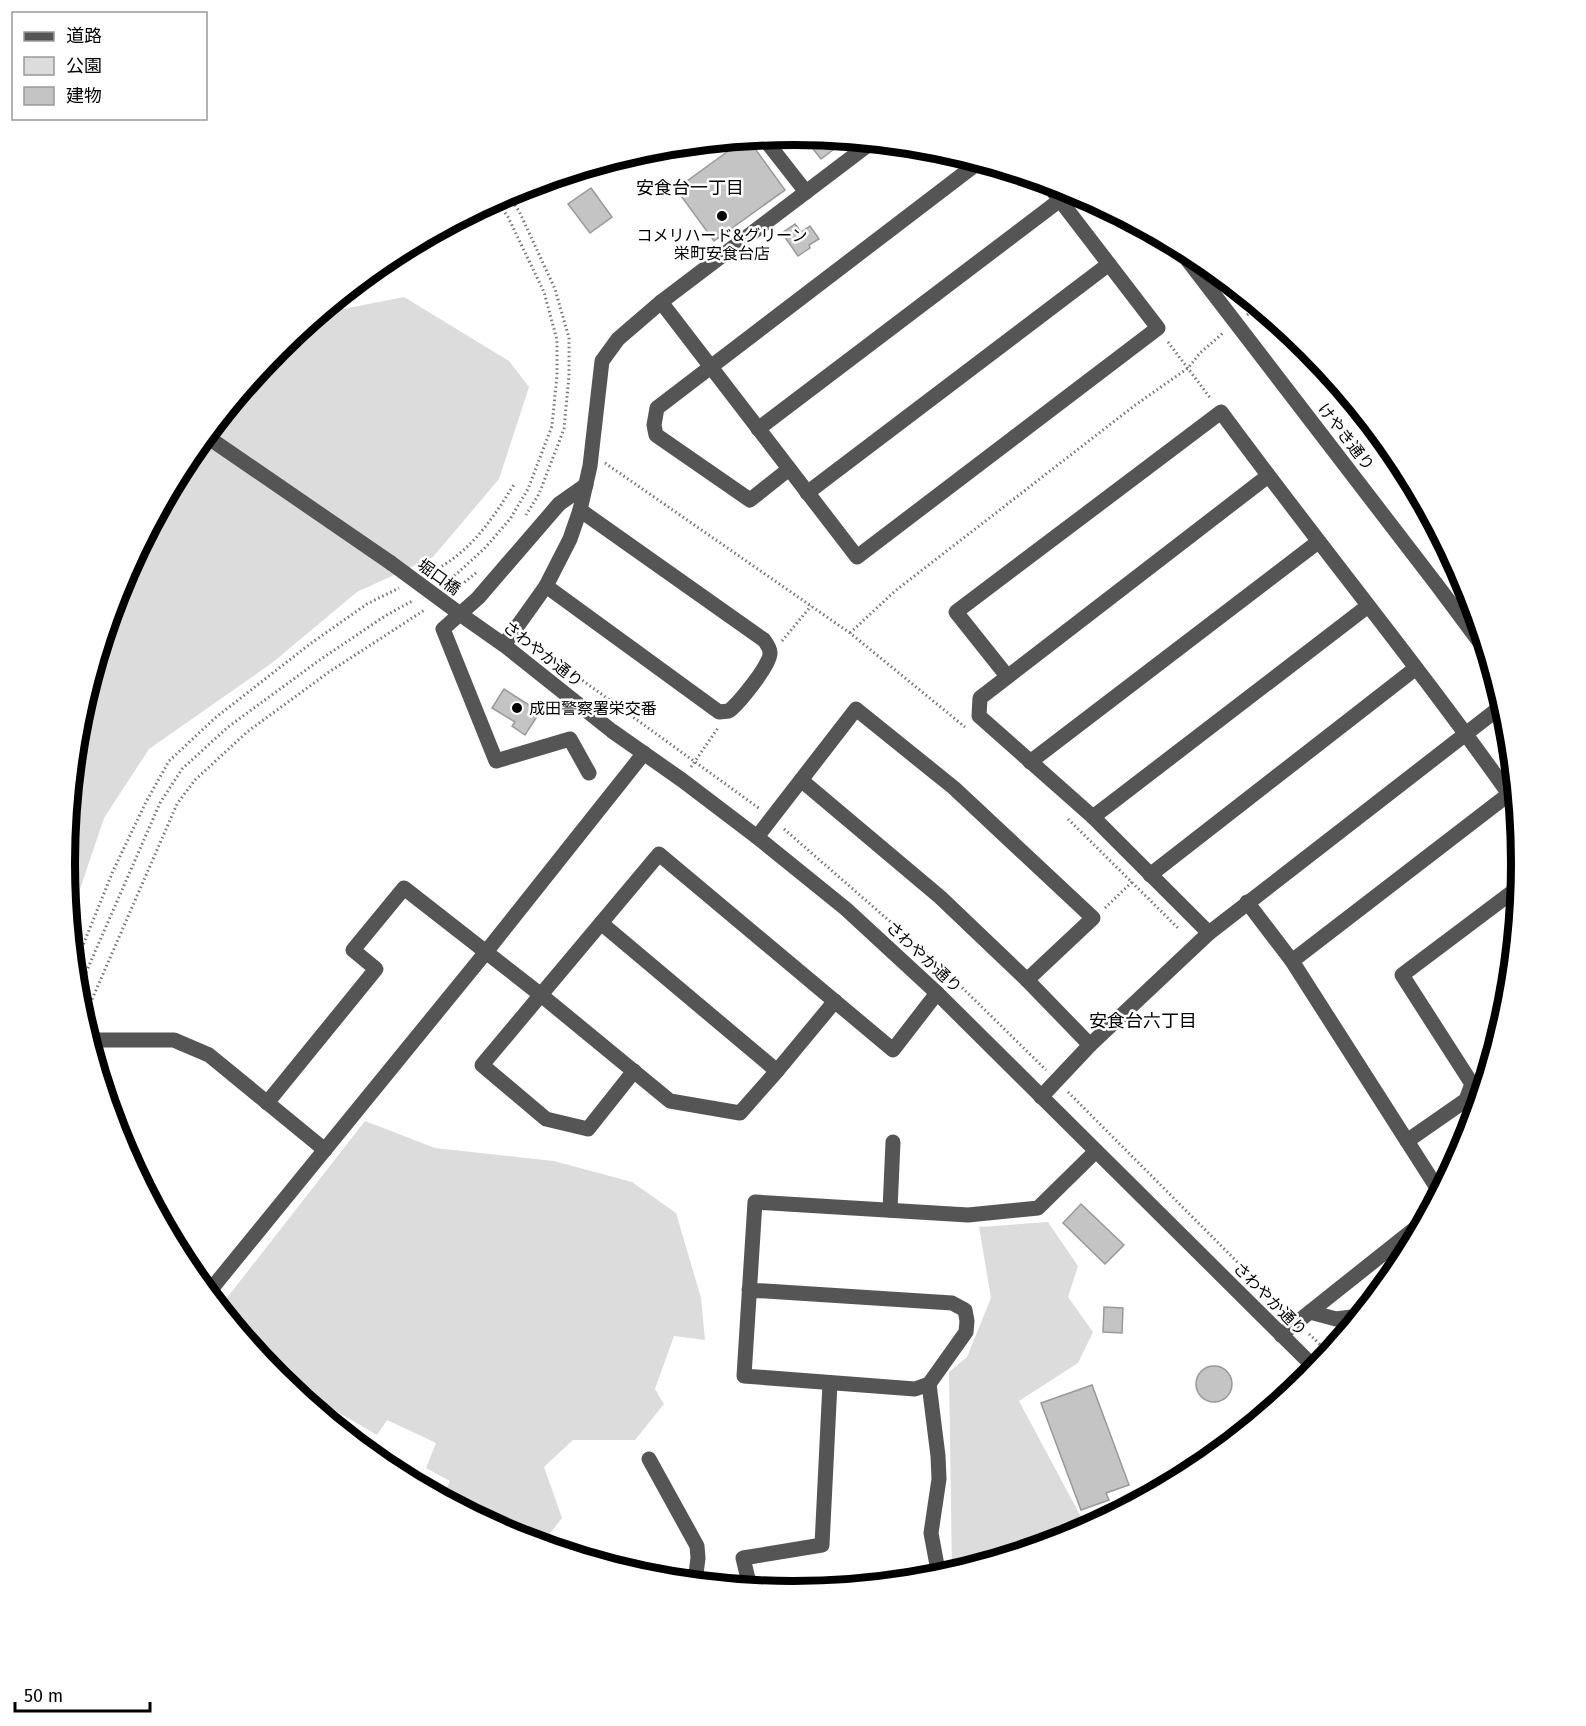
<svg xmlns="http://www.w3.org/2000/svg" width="1586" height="1726" viewBox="0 0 1586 1726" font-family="'Fira Sans','Noto Sans JP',sans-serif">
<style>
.green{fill:#dcdcdc}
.building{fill:#c4c4c4;stroke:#999;stroke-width:1.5}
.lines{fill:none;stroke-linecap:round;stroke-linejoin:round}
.path{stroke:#777;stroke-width:3;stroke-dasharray:1.5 3;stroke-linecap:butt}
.minor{stroke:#555;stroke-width:15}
.minor-bridge{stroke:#555;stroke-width:15}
.poi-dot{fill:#000;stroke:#fff;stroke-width:2}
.labels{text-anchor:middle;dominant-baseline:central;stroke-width:5;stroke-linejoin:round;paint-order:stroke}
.poi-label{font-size:16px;fill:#000;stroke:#fff}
.street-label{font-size:16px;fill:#000;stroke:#fff}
.neighbourhood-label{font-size:18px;fill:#000;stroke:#fff}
.rim{fill:none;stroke:#000;stroke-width:8}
</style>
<rect width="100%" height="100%" fill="#fff"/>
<g class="green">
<polygon points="404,297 509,361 529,387 499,479 433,557 357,592 272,663 149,749 104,818 70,919 65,863 79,721 120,584 187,458 278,348 321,312 338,310"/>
<polygon points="365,1121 435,1148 554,1161 632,1182 676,1213 701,1298 705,1340 674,1336 655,1389 664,1404 635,1440 573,1440 544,1467 562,1518 542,1544 514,1536 442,1498 450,1481 426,1468 436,1443 387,1420 377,1435 307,1394 226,1299"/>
<polygon points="1048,1222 1078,1266 1068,1297 1093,1332 1078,1363 1019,1401 1087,1528 1071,1536 952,1572 949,1372 967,1357 991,1298 979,1227"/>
</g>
<g class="building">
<polygon points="802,135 846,140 821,159"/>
<polygon points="745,139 748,139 785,190 714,241 676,189"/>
<polygon points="591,188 612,217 590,233 568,204"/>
<polygon points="795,224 801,232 810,226 819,239 809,245 810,248 798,256 782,233"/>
<polygon points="504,689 540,712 525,735 512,726 515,722 492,708"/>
<polygon points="1081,1204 1124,1245 1105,1264 1063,1223"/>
<polygon points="1104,1307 1123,1308 1122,1333 1103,1332"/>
<circle cx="1214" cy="1384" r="18"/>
<polygon points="1092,1385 1129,1485 1106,1493 1109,1500 1081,1510 1041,1403"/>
</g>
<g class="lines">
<g class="path">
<polyline points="507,194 519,211 555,289 569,338 569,376 564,429 539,494 526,515"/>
<polyline points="1247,315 1258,307"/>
<polyline points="1168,342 1211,399"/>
<polyline points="605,463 850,633 965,727"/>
<path d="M 430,573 C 471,552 491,521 515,483"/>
<polyline points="443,583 452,578 484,549 510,519 528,489 552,426 557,375 557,340 544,292 508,217 496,199"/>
<polyline points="454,591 477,572"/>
<polyline points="850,633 895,591 1134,406 1188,368 1200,353 1223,333"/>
<polyline points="782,641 811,606"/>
<polyline points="535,646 760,809"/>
<polyline points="691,767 718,728"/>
<polyline points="1068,819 1179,929"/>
<polyline points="784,829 933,959 1046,1070"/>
<polyline points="1105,908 1132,882"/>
<polyline points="75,965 113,871 146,802 169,761 215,718 310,644 367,604 399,588"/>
<polyline points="77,993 160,803 182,769 228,727 321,659 385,616 414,600"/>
<polyline points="83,1020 177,804 195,780 247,732 329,672 426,609"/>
<polyline points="1068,1092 1285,1310"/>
<polyline points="1309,1334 1329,1353"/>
</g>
<g class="minor">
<polyline points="763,137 806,192"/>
<polyline points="1176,245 1437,585 1487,652"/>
<polyline points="661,302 857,557 1158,328 1046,182"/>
<polyline points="758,429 1060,200"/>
<polyline points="206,436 391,563"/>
<polyline points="789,469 750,500 656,435 654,425 657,408 979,162"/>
<polyline points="586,485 559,504 478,598 443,629 496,761 570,739 589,773"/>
<polyline points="807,493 1109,264"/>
<path d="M 546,586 L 719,712 L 729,711 C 739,703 771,664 770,653 C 770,648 767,644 764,640 L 580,510"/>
<polyline points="467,619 504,645 612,731 682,780 757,837 846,909 937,993 1316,1369"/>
<polyline points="504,645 546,586 570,539 580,510 590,466 602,361 618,339 661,302 872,142"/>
<path d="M 1007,676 L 956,612 L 1221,412 C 1318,544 1422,670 1516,804"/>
<polyline points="1030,762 1318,542"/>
<polyline points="801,780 940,897 1027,980 1090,1045"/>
<polyline points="1093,817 1368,606"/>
<polyline points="757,837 856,709 954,788 1093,918 1027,980"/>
<polyline points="1150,875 1416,668"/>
<polyline points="1247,902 1292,961 1439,1191"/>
<polyline points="601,923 777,1071"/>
<polyline points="1209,933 1093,817 979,716 980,698 1268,476"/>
<polyline points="1292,961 1509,794"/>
<polyline points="89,1040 174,1040 209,1055 325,1150"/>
<polyline points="634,1071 588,1129 546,1119 482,1065 659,854 893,1050 937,993"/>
<polyline points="1041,1097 1090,1045 1209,933 1503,705"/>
<polyline points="267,1103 376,969 353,950 404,888 541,995 670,1101 740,1113 777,1071 835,1001"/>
<polyline points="1407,1141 1466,1100 1472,1084 1402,975 1519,887"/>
<polyline points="890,1210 893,1142"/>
<polyline points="749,1290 952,1303 965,1310 967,1321 966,1332 929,1384 915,1389 744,1376 755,1202 968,1215 1038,1208 1096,1151"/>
<polyline points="208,1293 486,952 644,753"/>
<polyline points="1310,1312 1336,1319 1359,1316"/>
<polyline points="1281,1335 1423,1222"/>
<polyline points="929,1384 938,1456 939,1479 931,1533 939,1576"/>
<polyline points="649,1459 697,1546 698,1558 695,1582"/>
<polyline points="750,1587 743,1558 822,1545 830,1383"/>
</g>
<polyline class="minor-bridge" points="391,563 467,619"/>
</g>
<g class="poi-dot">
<circle cx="722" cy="216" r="6"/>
<circle cx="517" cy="708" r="6"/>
</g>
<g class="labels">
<g class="poi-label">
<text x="722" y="235">コメリハード&amp;グリーン<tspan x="722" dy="18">栄町安食台店</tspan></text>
<text x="529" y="708" text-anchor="start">成田警察署栄交番</text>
</g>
<g class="street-label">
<text transform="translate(1346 437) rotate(52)">けやき通り</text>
<text transform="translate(439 577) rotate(36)">堀口橋</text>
<text transform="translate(543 654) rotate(38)">さわやか通り</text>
<text transform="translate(924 957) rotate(43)">さわやか通り</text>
<text transform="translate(1270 1299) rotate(45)">さわやか通り</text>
</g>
<g class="neighbourhood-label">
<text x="690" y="188">安食台一丁目</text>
<text x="1143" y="1021">安食台六丁目</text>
</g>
</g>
<path d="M0 0H1586V1726H0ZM75 863a718 718 0 1 1 1436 0a718 718 0 1 1-1436 0Z" fill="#fff" fill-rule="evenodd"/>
<path class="rim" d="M75 863a718 718 0 1 1 1436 0a718 718 0 1 1-1436 0Z"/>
<rect x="12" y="12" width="195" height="108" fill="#ffffff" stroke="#999999" stroke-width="1.5"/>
<rect x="24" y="32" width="30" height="9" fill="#555555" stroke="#999999" stroke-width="1.5"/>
<text x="66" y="42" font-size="18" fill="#000000">道路</text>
<rect x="24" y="57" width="30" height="18" fill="#dcdcdc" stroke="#999999" stroke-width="1.5"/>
<text x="66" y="72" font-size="18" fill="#000000">公園</text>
<rect x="24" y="87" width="30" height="18" fill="#c4c4c4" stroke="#999999" stroke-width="1.5"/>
<text x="66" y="102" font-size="18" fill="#000000">建物</text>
<path d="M15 1702v9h135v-9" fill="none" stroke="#000000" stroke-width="3"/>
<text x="24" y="1702" font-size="18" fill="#000000" stroke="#ffffff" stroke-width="4.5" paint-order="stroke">50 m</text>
</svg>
